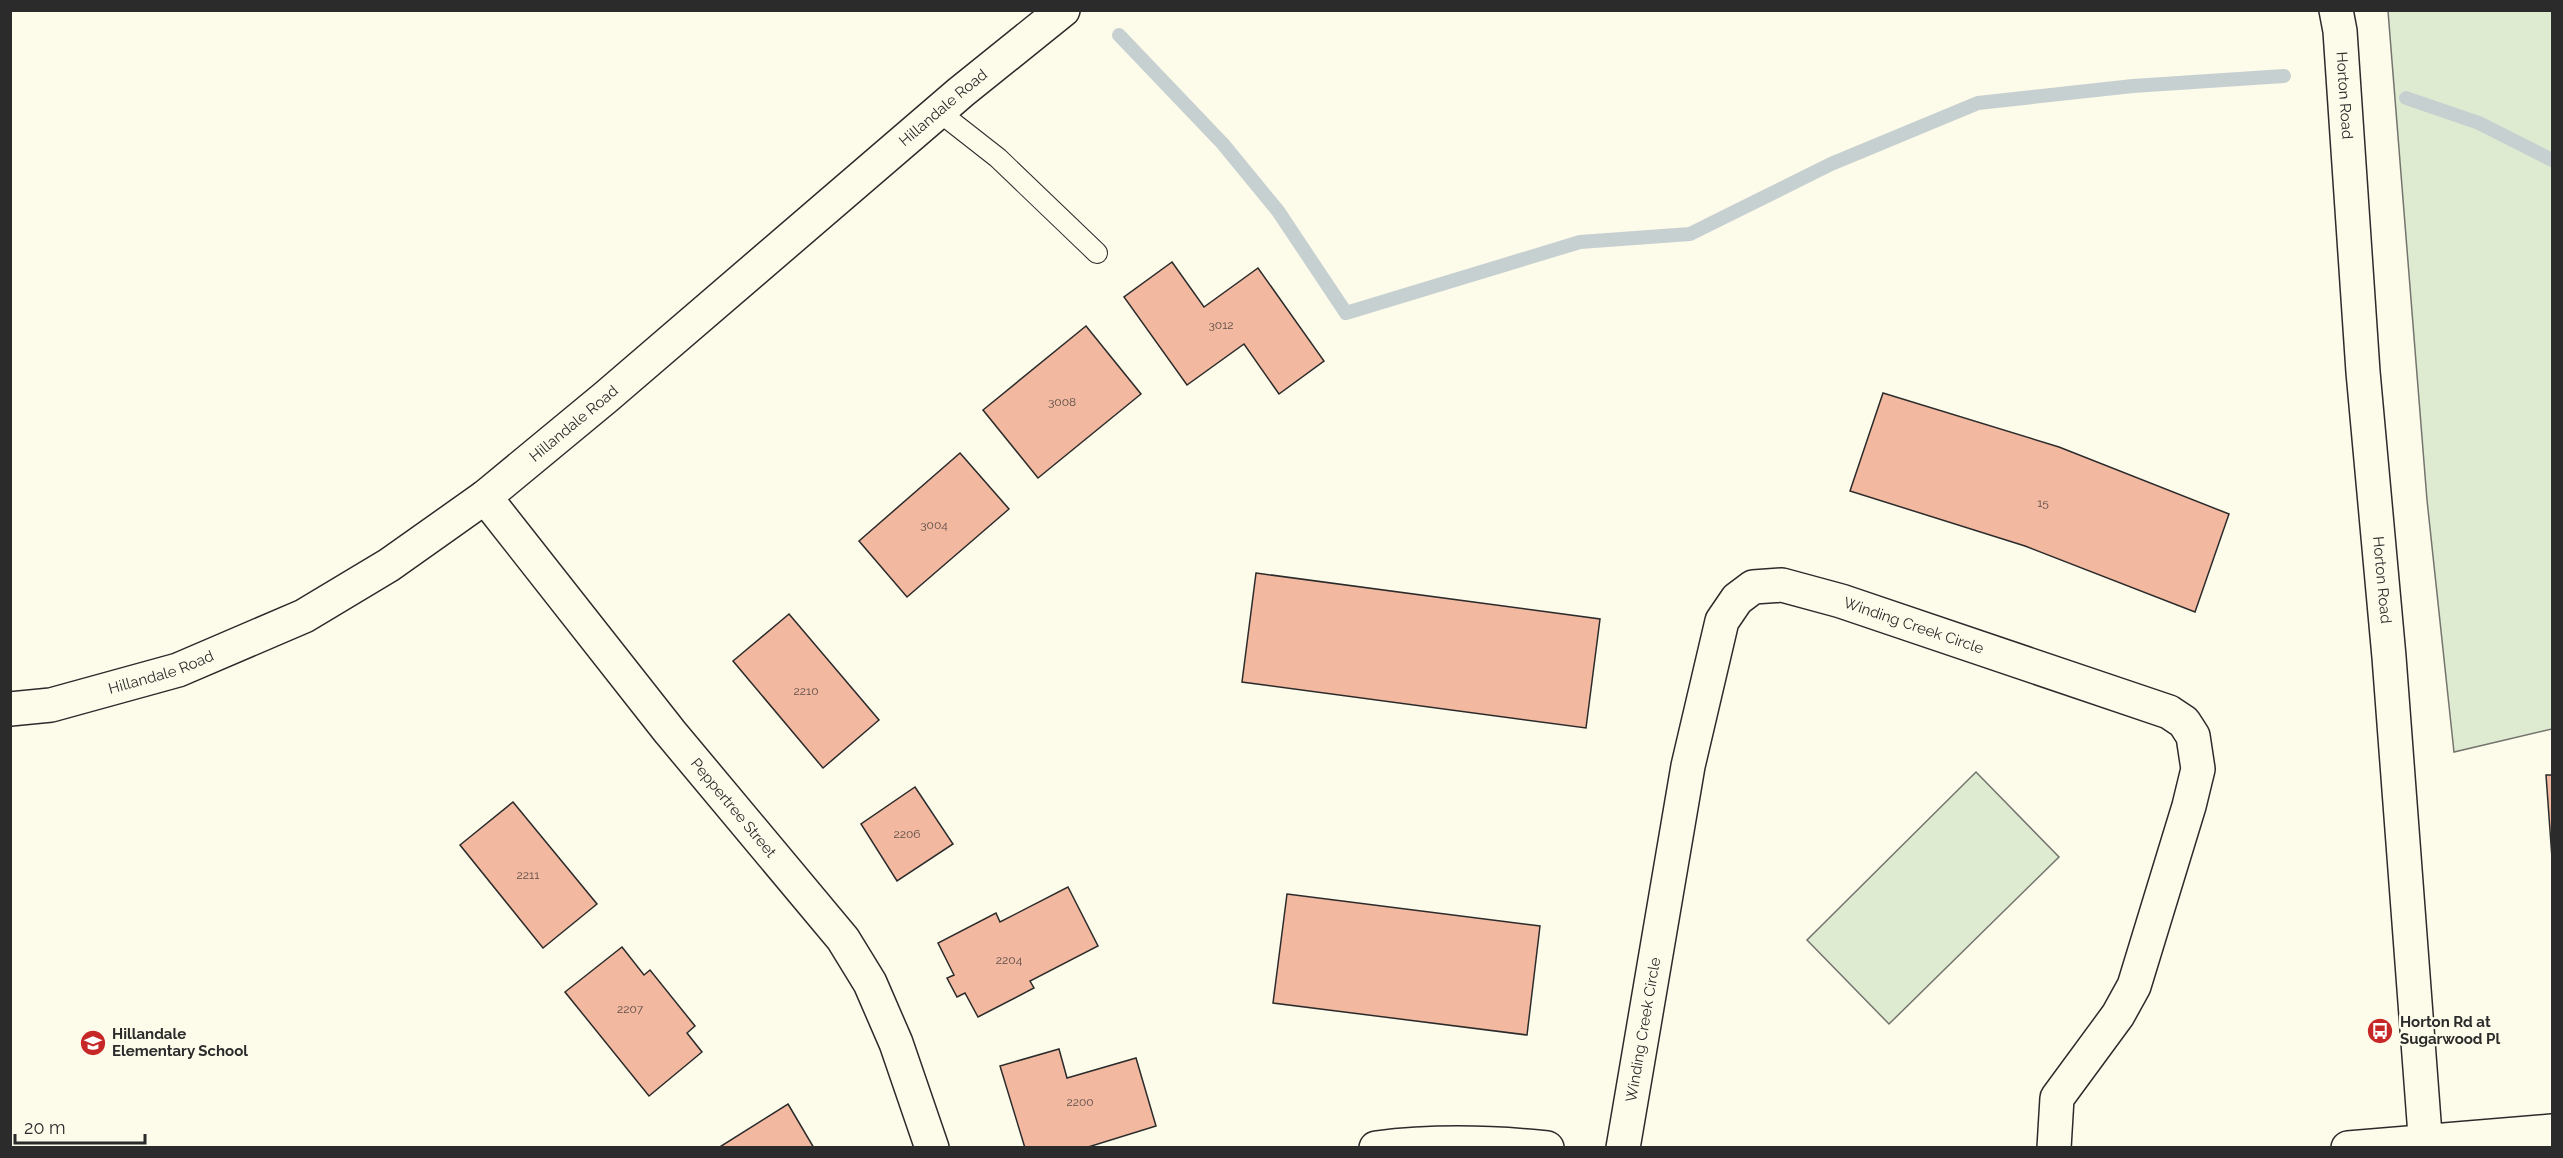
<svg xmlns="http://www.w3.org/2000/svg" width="2563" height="1158" viewBox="0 0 2563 1158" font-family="Raleway,sans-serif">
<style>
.green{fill:#deebd1;stroke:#74746e;stroke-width:1.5}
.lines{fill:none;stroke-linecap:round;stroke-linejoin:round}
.stream{stroke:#c7d0d0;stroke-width:14}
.building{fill:#f2b8a0;stroke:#2b2b2b;stroke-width:1.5}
.service-casing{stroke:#2b2b2b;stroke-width:22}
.minor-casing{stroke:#2b2b2b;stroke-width:36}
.tertiary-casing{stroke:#2b2b2b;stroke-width:36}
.service{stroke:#fdfbea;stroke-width:20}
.minor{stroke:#fdfbea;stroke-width:33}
.tertiary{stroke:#fdfbea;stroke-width:33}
.labels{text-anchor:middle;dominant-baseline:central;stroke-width:4.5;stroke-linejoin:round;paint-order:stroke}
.number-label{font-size:12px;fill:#5d4e48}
.street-label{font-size:15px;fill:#2b2b2b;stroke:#fdfbea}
.poi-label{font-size:15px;font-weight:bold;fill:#2b2b2b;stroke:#fdfbea;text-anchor:start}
</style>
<rect width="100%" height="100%" fill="#fdfbea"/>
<g class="green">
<polygon points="2388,11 2552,11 2552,729 2454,752 2427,500"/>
<polygon points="1976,772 2059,857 1889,1024 1807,940"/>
</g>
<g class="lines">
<g class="stream">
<polyline points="1119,35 1223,144 1278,211 1346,313 1580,242 1690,234 1831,164 1978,103 2133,86 2284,76"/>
<polyline points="2406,98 2479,123 2552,160"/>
</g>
</g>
<g class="building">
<polygon points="1172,262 1204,307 1258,268 1324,361 1279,394 1244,344 1187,385 1124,297"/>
<polygon points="1086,326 1141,394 1038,478 983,410"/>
<polygon points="1883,393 2059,447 2229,514 2195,612 2025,546 1850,491"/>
<polygon points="960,453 1009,509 907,597 859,541"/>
<polygon points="1256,573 1600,619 1586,728 1242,682"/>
<polygon points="789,614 879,720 823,768 733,661"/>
<polygon points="2546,775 2552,775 2552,858"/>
<polygon points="915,787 953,844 897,881 861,824"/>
<polygon points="513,802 597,904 543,948 460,845"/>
<polygon points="1068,887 1098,946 1030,981 1034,988 978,1017 965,993 957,997 947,978 954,975 938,943 996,913 1000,922"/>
<polygon points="1287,894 1540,926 1527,1035 1273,1003"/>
<polygon points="622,947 644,975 650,970 695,1026 687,1033 702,1052 649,1096 565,992"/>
<polygon points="1059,1049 1067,1078 1136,1058 1156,1126 1085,1148 1025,1148 1000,1066"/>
<polygon points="788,1104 814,1148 718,1148"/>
</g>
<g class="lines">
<g class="service-casing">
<polyline id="service" points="938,111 998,158 1097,253"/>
</g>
<g class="minor-casing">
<g id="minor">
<path id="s1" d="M 485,497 L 670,732 L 843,939 L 870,983 L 896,1043 L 932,1148"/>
<path d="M 1376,1148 C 1432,1141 1490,1142 1547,1148"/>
<path id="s2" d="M 1623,1148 L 1688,766 L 1722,621 L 1737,599 L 1753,587 L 1782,585 L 1841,601 L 2169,712 L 2184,722 L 2193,736 L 2198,769 L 2189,806 L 2134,986 L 2118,1015 L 2057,1098 L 2054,1148"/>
<polyline points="2348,1148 2552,1131"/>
</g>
</g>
<g class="tertiary-casing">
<g id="tertiary">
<path id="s3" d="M 2336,10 L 2340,31 L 2363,372 L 2389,657 L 2426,1148"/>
<path id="s4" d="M 10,709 L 51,705 L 178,670 L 304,616 L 389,565 L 485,497 L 606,397 L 961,92 L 1063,10"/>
</g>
</g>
<use href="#service" class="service"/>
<use href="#minor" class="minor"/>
<use href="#tertiary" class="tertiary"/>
</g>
<defs>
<g id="bus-disc" transform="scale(1.35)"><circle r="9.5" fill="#c62828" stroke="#fdfbea"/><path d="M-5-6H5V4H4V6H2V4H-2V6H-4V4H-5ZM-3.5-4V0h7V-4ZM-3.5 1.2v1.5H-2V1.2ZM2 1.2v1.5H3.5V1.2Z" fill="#fff"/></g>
<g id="school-disc" transform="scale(1.35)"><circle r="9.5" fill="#c62828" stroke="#fdfbea"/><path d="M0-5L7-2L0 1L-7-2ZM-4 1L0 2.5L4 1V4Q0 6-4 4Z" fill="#fff"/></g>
</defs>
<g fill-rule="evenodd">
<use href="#bus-disc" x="2380" y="1031"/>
<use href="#school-disc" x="93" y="1043"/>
</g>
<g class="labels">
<g class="number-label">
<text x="1221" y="325">3012</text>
<text x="1062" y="402">3008</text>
<text x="2043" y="503">15</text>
<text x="934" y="525">3004</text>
<text x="806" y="691">2210</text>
<text x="907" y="834">2206</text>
<text x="528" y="875">2211</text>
<text x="1009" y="960">2204</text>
<text x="630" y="1009">2207</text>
<text x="1080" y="1102">2200</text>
</g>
<g class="street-label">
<text stroke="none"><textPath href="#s3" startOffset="86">Horton Road</textPath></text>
<text stroke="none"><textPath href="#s4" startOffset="1128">Hillandale Road</textPath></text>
<text stroke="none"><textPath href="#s4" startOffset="642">Hillandale Road</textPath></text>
<text stroke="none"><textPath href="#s3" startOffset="572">Horton Road</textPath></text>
<text stroke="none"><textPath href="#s2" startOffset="750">Winding Creek Circle</textPath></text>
<text stroke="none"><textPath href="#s4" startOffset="156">Hillandale Road</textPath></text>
<text stroke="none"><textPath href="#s1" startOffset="398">Peppertree Street</textPath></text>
<text stroke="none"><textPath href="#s2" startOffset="120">Winding Creek Circle</textPath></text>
</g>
<g class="poi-label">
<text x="2400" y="1022">Horton Rd at<tspan x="2400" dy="17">Sugarwood Pl</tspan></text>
<text x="112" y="1034">Hillandale<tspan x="112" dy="17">Elementary School</tspan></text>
</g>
</g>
<rect width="2563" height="1158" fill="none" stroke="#2b2b2b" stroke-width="24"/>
<path d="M15 1134v9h130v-9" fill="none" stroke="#2b2b2b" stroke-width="3"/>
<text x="24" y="1134" font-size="18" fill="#2b2b2b" stroke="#fdfbea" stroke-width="4.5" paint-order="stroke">20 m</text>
</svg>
